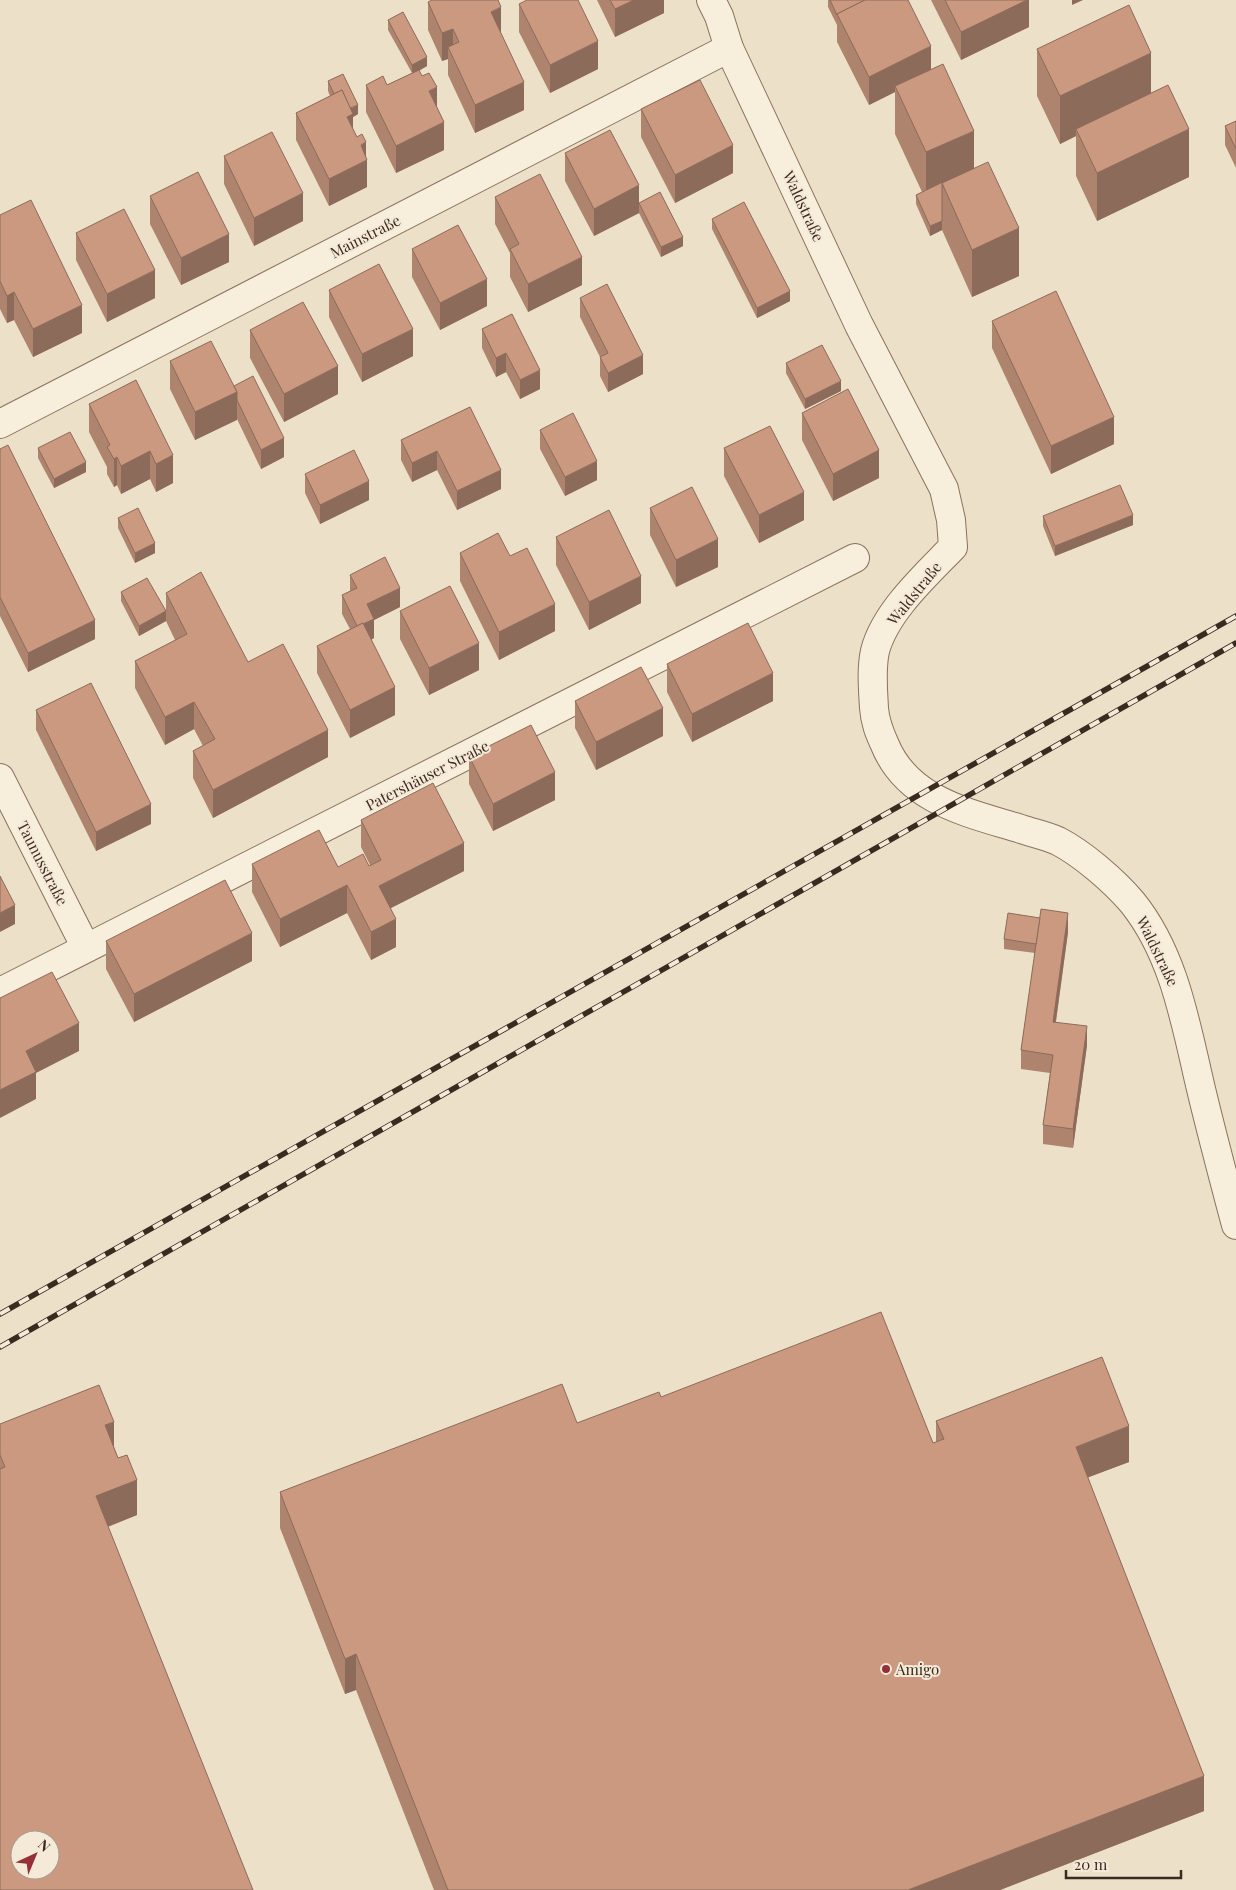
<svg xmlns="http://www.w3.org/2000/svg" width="1236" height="1890" viewBox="0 0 1236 1890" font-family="'Playfair Display',serif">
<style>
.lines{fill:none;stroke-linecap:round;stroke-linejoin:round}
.minor-casing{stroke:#89725e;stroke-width:30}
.minor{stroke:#f8eedc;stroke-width:28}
.rail-casing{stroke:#3a2b21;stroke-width:5.5}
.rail{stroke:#f5ead8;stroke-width:4;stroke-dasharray:11;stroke-linecap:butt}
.wall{fill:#ae846e}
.shaded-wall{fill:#8d6b5a}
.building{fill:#ca9980;stroke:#8d6b5a;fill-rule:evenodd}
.poi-dot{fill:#963037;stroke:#f5ead8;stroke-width:2}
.labels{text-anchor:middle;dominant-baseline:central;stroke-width:4;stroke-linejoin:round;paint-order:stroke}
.street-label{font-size:15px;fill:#3a2b21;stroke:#f5ead8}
.poi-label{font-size:15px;fill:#3a2b21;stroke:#f5ead8;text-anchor:start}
</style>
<rect width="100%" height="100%" fill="#ede0c8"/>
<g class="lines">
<g class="minor-casing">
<g id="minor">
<path d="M 711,0 L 719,16 L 729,48 L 859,325 L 944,489 L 951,520 L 953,547 C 926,575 885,612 875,651 C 871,669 873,690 874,708 C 875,722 879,732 885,745 C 908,801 969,813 1021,829 C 1033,833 1047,836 1058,841 C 1083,854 1114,881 1132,902 C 1175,955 1186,1026 1201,1089 C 1212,1135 1224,1180 1236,1225"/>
<polyline points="0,424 729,48"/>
<polyline points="0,778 86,948"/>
<polyline points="0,992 855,558"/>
</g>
</g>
<use href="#minor" class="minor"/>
<g class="rail-casing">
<g id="rail">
<polyline points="0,1314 1236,616"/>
<polyline points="0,1347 1236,643"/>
</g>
</g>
<use href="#rail" class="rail"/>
</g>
<g class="wall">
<polygon points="597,0 664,0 664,13 615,37"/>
<polygon points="828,0 908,0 931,70 974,169 1019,276 972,297 942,230 930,236 916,204 916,195 922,192 895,134 895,92 869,105 837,42 837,25 828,7"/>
<polygon points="931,0 1029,0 1029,27 961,60"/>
<polygon points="428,2 501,34 524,110 475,133 448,75 448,59 442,61 428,30"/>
<polygon points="519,4 598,69 550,93 519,32"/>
<polygon points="388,20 427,66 419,71 437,107 444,150 396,173 366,112 366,85 387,85 412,73 388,30"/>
<polygon points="1037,49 1151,93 1189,177 1097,221 1076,176 1076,136 1060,144 1037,96"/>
<polygon points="328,81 358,114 353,117 353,129 366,157 367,187 329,206 296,140 296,113 330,96 328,91"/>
<polygon points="641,109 733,173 675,203 641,137"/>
<polygon points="1236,121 1236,168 1225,145 1225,126"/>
<polygon points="565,153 639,203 683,246 661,257 639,213 594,236 565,181"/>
<polygon points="224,156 303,221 254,246 224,184"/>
<polygon points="150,196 229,262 181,285 150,224"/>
<polygon points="495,197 582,285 528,312 510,277 510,253 495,224"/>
<polygon points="0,215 82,333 33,357 14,320 7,323 0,309"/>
<polygon points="712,219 790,301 757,318 712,229"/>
<polygon points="76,233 155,298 107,322 76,260"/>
<polygon points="412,249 487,306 440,330 412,277"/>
<polygon points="329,290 413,356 362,382 329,317"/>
<polygon points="580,298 643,374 608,392 600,376 600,357 580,317"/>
<polygon points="512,314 540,389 520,399 506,372 496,377 482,348 482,329"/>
<polygon points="992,321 1114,444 1051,474 992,348"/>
<polygon points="250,330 338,394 284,422 250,358"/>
<polygon points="170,361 234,386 284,457 261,469 237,419 195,440 170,389"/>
<polygon points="786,363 841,391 805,409 786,373"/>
<polygon points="136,380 173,483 156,492 150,479 121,494 117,485 114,487 107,474 107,467 89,432 89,404"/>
<polygon points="470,407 501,489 457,510 437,470 412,482 401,460 401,440"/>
<polygon points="802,413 879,478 833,501 802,440"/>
<polygon points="540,430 597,480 565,496 540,449"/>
<polygon points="38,448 86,472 54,488 38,458"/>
<polygon points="724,448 804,520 759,543 724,476"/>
<polygon points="0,449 95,639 28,672 0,616"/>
<polygon points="305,474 369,500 320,524 305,493"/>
<polygon points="650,508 718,567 676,587 650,535"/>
<polygon points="1043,516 1133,525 1055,556 1043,526"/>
<polygon points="118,518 155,553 135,563 118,528"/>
<polygon points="556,537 641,603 589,630 556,565"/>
<polygon points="460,553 510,556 555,631 499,660 460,581"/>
<polygon points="350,575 400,607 374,620 374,638 371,640 395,715 350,738 317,673 317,646 350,629 342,614 342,595 350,591"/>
<polygon points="121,592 166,611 166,593 248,662 328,757 213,818 193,778 193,751 203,746 194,729 165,745 135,688 135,661 175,640 166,621 139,636 121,601"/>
<polygon points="400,611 479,670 429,695 400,639"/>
<polygon points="667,664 773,701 692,742 667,692"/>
<polygon points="575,701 663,736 596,770 575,728"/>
<polygon points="36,710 151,824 96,851 36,730"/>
<polygon points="469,756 555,800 493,831 469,784"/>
<polygon points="361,820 464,871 391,908 396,947 371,960 347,913 280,947 252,892 252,864 338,867 369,866 370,865 361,847"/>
<polygon points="1068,932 1056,1022 1087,1045 1073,1148 1043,1144 1043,1125 1050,1073 1021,1069 1021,1050 1035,953 1004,949 1004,939"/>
<polygon points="106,941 252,961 134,1022 106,969"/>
<polygon points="661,1397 933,1443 936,1442 936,1421 1129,1462 1088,1477 1204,1811 1000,1890 434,1890 356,1690 345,1694 280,1528 280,1492 577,1423"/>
<polygon points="0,1424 114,1447 137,1515 108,1527 0,1890"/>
</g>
<g class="shaded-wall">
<polygon points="634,0 664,0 664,13 615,37 615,9"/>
<polygon points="1027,0 1029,0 1029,27 961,60 961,32"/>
<polygon points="1072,0 1083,0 1072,5"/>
<polygon points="501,7 501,35 491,12"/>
<polygon points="453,29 453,56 448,47 448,59 442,61 442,33"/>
<polygon points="598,41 598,69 550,93 550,65"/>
<polygon points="931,46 931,74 895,86 895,92 869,105 869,77"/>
<polygon points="1151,53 1151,100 1076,129 1076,136 1060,144 1060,96"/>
<polygon points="427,57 427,66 412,74 412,65"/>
<polygon points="524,82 524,110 475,133 475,105"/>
<polygon points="437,87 437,115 429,91"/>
<polygon points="358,105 358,114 353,117 353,141 343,112"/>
<polygon points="444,122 444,150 396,173 396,146"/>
<polygon points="1189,129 1189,177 1097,221 1097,173"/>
<polygon points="974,131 974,178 942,183 926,200 926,152"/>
<polygon points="366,142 366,160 367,160 367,187 329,206 329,179 361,145"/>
<polygon points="733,145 733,173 675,203 675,175"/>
<polygon points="639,185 639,213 594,236 594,209"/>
<polygon points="303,193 303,221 254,246 254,218"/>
<polygon points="942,221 942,230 930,236 930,226"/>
<polygon points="1019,228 1019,276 972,297 972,250"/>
<polygon points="229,234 229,262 181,285 181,258"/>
<polygon points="683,237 683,246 661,257 661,247"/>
<polygon points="582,257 582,285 528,312 528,284"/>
<polygon points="155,270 155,298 107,322 107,294"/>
<polygon points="487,279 487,306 440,330 440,303"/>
<polygon points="790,291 790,301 757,318 757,308"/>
<polygon points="14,292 14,320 7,323 7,296"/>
<polygon points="82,305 82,333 33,357 33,329"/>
<polygon points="413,329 413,356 362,382 362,354"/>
<polygon points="506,353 506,372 496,377 496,358"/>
<polygon points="643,355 643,374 608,392 608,373"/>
<polygon points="338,366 338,394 284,422 284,394"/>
<polygon points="540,370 540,389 520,399 520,380"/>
<polygon points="841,381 841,391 805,409 805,399"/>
<polygon points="237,392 237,420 195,440 195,412"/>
<polygon points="1114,417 1114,444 1051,474 1051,446"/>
<polygon points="284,438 284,457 261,469 261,450"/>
<polygon points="879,450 879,478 833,501 833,474"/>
<polygon points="150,451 150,479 121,494 121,466"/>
<polygon points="437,451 437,470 412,482 412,463"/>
<polygon points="173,455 173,483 156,492 156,464"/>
<polygon points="117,457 117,485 114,487 114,459"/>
<polygon points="597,461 597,480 565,496 565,477"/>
<polygon points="86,462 86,472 54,488 54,479"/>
<polygon points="501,470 501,489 457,510 457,491"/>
<polygon points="369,481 369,500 320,524 320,505"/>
<polygon points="804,492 804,520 759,543 759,515"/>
<polygon points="1133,515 1133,525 1055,556 1055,546"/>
<polygon points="718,539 718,567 676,587 676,560"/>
<polygon points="155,543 155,553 135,563 135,553"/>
<polygon points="641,576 641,603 589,630 589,602"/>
<polygon points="400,588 400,607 374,620 374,638 358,646 367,604"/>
<polygon points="555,604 555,631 499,660 499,632"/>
<polygon points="166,611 166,621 139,636 139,626"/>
<polygon points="95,620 95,639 28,672 28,653"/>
<polygon points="479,643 479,670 429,695 429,668"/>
<polygon points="773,673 773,701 692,742 692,714"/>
<polygon points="395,687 395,715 350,738 350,710"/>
<polygon points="194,702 194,729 165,745 165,717"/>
<polygon points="663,708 663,736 596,770 596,742"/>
<polygon points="328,730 328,757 213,818 213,790"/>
<polygon points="555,772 555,800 493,831 493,804"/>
<polygon points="151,804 151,824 96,851 96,832"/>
<polygon points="464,843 464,871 379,914 379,886"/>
<polygon points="347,885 347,913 280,947 280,919"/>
<polygon points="15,905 15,924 0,932 0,913"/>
<polygon points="1068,913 1068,932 1053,1041 1053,1022"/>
<polygon points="396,919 396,947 371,960 371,932"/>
<polygon points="252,933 252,961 134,1022 134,994"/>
<polygon points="79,1023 79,1051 36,1073 36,1099 0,1118 0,1090 26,1051"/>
<polygon points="1087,1026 1087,1045 1073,1148 1073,1129"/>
<polygon points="114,1422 114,1458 105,1425"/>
<polygon points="1129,1426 1129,1462 1076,1482 1076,1447"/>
<polygon points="137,1480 137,1515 96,1531 96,1496"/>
<polygon points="356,1654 356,1690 345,1694 345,1659"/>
<polygon points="1204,1776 1204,1811 1000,1890 908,1890"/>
</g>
<g class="building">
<polygon points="432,0 498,0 501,7 491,12 524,82 475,105 448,47 459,42 453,29 442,33 428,2"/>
<polygon points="527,0 578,0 598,41 550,65 519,4"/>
<polygon points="610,0 634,0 615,9"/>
<polygon points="830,0 865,0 837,14 837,15"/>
<polygon points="865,0 908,0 931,46 869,77 837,14"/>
<polygon points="945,0 1027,0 961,32"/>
<polygon points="1129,5 1151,53 1060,96 1037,49"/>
<polygon points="403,12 427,57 412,65 388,20"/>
<polygon points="943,64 974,131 926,152 895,86"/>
<polygon points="419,70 422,76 429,73 437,87 429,91 444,122 396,146 366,85 383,76 387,85"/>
<polygon points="343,74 358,105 350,108 342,90 334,94 328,81"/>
<polygon points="700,80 733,145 675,175 641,109"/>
<polygon points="1168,85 1189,129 1097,173 1076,129"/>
<polygon points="342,90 353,114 347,117 357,137 362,134 366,142 361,145 367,160 329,179 296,113"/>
<polygon points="1236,121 1236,149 1225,126"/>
<polygon points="610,130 639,185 594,209 565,153"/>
<polygon points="272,132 303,193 254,218 224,156"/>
<polygon points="988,162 1019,228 972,250 942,183"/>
<polygon points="198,172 229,234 181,258 150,196"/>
<polygon points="540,174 582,257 528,284 510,249 519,244 495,197"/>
<polygon points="947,180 942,183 942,221 930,226 916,195"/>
<polygon points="660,192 683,237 661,247 639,203"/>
<polygon points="31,200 82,305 33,329 14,292 7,296 0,281 0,215"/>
<polygon points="744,202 790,291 757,308 712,219"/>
<polygon points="124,209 155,270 107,294 76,233"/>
<polygon points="458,225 487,279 440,303 412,249"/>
<polygon points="379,264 413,329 362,354 329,290"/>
<polygon points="607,284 643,355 608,373 600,357 608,353 580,298"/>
<polygon points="1056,291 1114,417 1051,446 992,321"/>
<polygon points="303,302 338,366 284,394 250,330"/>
<polygon points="512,314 540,370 520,380 506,353 496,358 482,329"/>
<polygon points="211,341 237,392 195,412 170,361"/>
<polygon points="822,345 841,381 805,399 786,363"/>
<polygon points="253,376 284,438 261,450 237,400 237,392 234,386"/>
<polygon points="136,380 173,455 156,464 150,451 121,466 117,457 114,459 107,447 110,445 89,404"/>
<polygon points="848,389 879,450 833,474 802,413"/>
<polygon points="470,407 501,470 457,491 437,451 412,463 401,440"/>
<polygon points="573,413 597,461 565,477 540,430"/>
<polygon points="770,426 804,492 759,515 724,448"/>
<polygon points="70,432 86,462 54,479 38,448"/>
<polygon points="8,445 95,620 28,653 0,597 0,449"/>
<polygon points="354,450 369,481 320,505 305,474"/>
<polygon points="1120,485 1133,515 1055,546 1043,516"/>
<polygon points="692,487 718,539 676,560 650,508"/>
<polygon points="138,508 155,543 135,553 118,518"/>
<polygon points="609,510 641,576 589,602 556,537"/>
<polygon points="498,533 510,556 527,548 555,604 499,632 460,553"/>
<polygon points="385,557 400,588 367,604 374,619 363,624 363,623 357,626 342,595 357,588 350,575"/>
<polygon points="201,572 248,662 283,644 328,730 213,790 193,751 215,739 194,702 165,717 135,661 187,634 166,593"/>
<polygon points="147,578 166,611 139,626 121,592"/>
<polygon points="450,586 479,643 429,668 400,611"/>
<polygon points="363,623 395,687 350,710 317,646"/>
<polygon points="748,623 773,673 692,714 667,664"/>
<polygon points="641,667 663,708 596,742 575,701"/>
<polygon points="91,683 151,804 96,832 36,710"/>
<polygon points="531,725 555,772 493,804 469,756"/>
<polygon points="433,783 464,843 379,886 396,919 371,932 347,885 280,919 252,864 319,830 338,867 363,854 369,866 381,860 361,820"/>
<polygon points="0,876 15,905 0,913"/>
<polygon points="225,880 252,933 134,994 106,941"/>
<polygon points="1041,909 1068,913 1053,1022 1087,1026 1073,1129 1043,1125 1053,1055 1021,1050"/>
<polygon points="1008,913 1040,918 1036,944 1004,939"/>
<polygon points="52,972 79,1023 26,1051 36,1072 0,1090 0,998"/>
<polygon points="881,1312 933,1443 944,1439 936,1421 1102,1357 1129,1426 1076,1447 1204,1776 908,1890 448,1890 356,1654 345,1659 280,1492 562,1384 577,1423 659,1392 661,1397"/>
<path d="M 99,1385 L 114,1422 L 105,1425 L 118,1458 L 127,1455 L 137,1480 L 96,1496 L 253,1890 L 0,1890 L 0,1469 L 5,1467 L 0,1455 L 0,1424 ZM 20,1840 L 50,1840 L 50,1870 L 20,1870 Z"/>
</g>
<circle class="poi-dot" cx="886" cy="1669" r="5"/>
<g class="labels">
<g class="street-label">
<text transform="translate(804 206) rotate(65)">Waldstraße</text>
<text transform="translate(365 236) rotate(-27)">Mainstraße</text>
<text transform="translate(914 593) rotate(-51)">Waldstraße</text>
<text transform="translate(427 775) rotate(-27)">Patershäuser Straße</text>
<text transform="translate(43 863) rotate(63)">Taunusstraße</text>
<text transform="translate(1158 951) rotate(64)">Waldstraße</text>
</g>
<g class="poi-label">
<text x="896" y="1669">Amigo</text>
</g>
</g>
<g transform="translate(35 1855) rotate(44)"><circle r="24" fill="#f5ead8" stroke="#aa9e8f"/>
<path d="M0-4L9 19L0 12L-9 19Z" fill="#963037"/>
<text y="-8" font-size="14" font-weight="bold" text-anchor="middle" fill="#3a2b21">N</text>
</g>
<path d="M1066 1870v8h115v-8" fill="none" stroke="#3a2b21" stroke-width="2.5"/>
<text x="1074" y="1870" font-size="15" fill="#3a2b21" stroke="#f5ead8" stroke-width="4" paint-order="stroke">20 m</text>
</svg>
